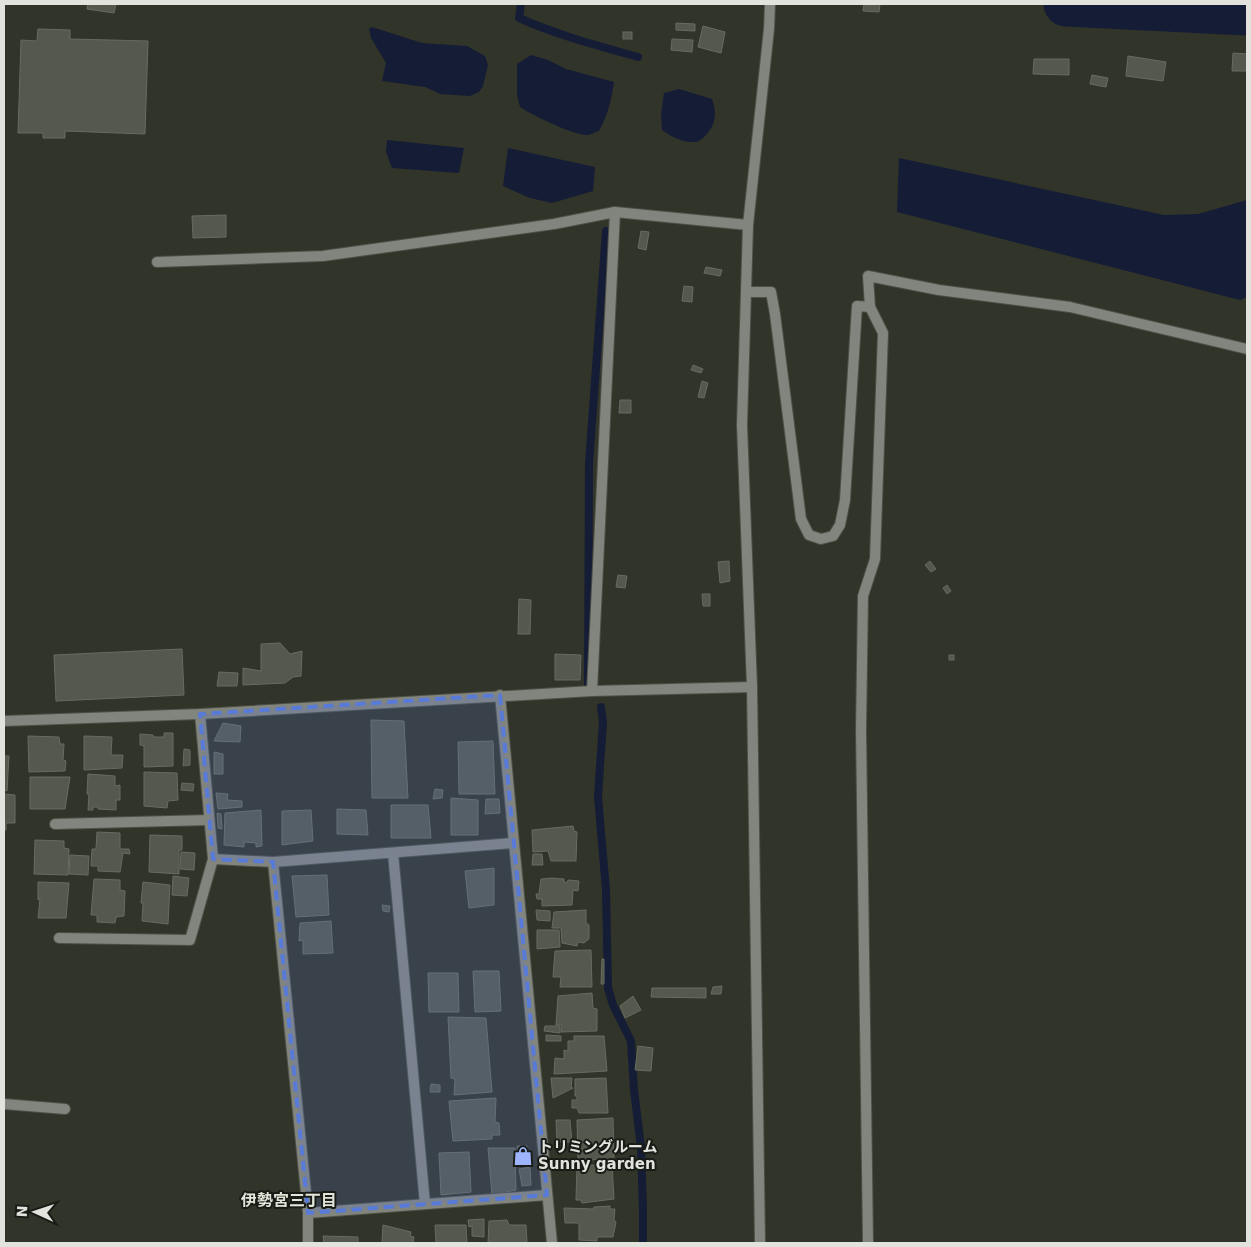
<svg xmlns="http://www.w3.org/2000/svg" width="1251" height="1247" viewBox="0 0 1251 1247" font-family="'DejaVu Sans','Noto Sans JP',sans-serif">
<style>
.water{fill:#151c36}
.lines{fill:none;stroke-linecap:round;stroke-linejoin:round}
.stream{stroke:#151c36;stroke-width:8}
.river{stroke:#151c36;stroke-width:45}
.building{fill:#54584d;stroke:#686c60}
.service-casing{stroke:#4d5046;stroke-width:12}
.minor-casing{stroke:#4d5046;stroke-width:12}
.tertiary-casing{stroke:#4d5046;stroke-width:12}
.service{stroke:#82847e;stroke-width:10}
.minor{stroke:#82847e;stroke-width:10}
.tertiary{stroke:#82847e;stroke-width:10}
.marked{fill:#587bd9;fill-opacity:0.2;stroke:#587bd9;stroke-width:4;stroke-dasharray:10 6;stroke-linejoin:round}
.labels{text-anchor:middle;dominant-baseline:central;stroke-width:4;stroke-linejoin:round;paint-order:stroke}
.poi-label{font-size:15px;font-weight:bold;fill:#e1e3dc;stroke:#191b16;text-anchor:start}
.neighbourhood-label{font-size:16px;font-weight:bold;fill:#e1e5d8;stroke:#191b16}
</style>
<rect width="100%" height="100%" fill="#313429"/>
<g class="water">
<polygon points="372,27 422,43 467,46 485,56 488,65 483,86 479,92 470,96 440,94 425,87 382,81 386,63 371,38 369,29"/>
<path d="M 531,55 L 548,60 L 566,69 L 614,82 C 611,101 608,115 599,131 C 595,132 590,135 587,135 C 575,136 530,114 520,107 L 517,95 L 517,64 Z"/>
<path d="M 679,89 L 712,99 C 717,113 716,124 706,135 C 703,138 700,141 696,142 C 683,143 672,137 662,130 L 661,114 L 664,93 Z"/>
<polygon points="387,140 464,148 459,173 392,168 386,152"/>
<polygon points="508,148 595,167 593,191 552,203 530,198 503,186"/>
<polygon points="899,158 1164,215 1198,214 1247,200 1247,297 1240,300 897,212"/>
</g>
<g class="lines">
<g class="stream">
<path d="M 521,4 L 519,18 C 557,35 599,46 638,57"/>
<polyline points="588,687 589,463 606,231"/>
<polyline points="601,707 603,722 598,797 606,890 608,988 613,1005 631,1041 634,1090 641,1147 643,1210 643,1243"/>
</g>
<polyline class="river" points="1066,4 1247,13"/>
</g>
<g class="building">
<polygon points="88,4 116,4 114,13 87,9"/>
<polygon points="864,4 880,4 879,12 863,11"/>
<polygon points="676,23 695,24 695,31 676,30"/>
<polygon points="703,26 725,32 721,53 698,47"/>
<polygon points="38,29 70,30 70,39 148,41 145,134 65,131 65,138 43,138 43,133 18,133 21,40 37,41"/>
<rect x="623" y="32" width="9" height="7"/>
<polygon points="672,39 693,40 692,52 671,50"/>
<polygon points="1233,53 1247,54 1247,71 1232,71"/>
<polygon points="1128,56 1166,62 1163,81 1126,76"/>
<polygon points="1034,59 1069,59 1069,75 1033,74"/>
<polygon points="1092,75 1108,78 1106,87 1090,84"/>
<polygon points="226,215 226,237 193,238 192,216"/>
<polygon points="641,231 649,232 646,250 638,248"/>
<polygon points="706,267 722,270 720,276 704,273"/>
<polygon points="684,286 693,287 692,302 682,301"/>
<polygon points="693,365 703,369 701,373 691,370"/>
<polygon points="702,381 708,383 704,398 698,397"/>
<polygon points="620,400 631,400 631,413 619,413"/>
<polygon points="729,561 730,581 720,583 718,562"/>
<polygon points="930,561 936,569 931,572 925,565"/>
<polygon points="618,575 627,576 625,588 616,587"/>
<polygon points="947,585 951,591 947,594 943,588"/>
<polygon points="702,594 710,594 710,606 703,606"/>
<polygon points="519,599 531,600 530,634 518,634"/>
<polygon points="280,643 290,654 302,651 301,676 293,677 285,683 243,685 243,668 261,671 261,644"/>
<polygon points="182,649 184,695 56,701 54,655"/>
<polygon points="555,654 581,655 580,680 555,680"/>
<rect x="949" y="655" width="5" height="5"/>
<polygon points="219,672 238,673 237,686 217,686"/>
<polygon points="371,720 404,721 408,798 372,798"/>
<polygon points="223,723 241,726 240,742 214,741"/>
<polygon points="164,733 173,733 173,766 144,767 144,746 140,745 140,734 153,735 153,737 164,737"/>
<polygon points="28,736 59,737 60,744 64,744 63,760 66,761 65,771 29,772"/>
<polygon points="84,736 112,737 111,755 123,755 122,768 84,770"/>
<polygon points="493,741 495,794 459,794 458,742"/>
<polygon points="184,749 190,750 190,765 183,766"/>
<polygon points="214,752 223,754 223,774 214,774"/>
<polygon points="4,756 9,756 7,791 4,790"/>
<polygon points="144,772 177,773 178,800 168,801 167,808 144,806"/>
<polygon points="88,774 115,776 115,786 120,785 120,800 116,800 116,810 98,809 98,807 93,807 93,810 88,810 89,794 87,794"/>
<polygon points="30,777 70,777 65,809 30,809"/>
<polygon points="182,783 194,784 193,791 181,790"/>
<polygon points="435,789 443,790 442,798 433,799"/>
<polygon points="216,793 228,794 227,800 242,801 242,807 218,809"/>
<polygon points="4,794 15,795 15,823 6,823 6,830 4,830"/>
<polygon points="451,798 478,800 478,835 451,835"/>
<polygon points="486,799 499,799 500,813 485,814"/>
<polygon points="391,805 428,805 431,838 391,838"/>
<polygon points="337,809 366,810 368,835 337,834"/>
<polygon points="261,810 262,846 256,847 256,843 244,842 244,847 224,845 225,813"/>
<polygon points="311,810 313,841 282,845 282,811"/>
<polygon points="217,813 221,814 222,829 218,828"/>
<polygon points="573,826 574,831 577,832 576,861 551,861 548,851 533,852 532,830"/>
<polygon points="97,832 120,833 120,849 129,849 130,854 123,853 120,872 98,871 98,866 91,866 92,849 96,849"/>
<polygon points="150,835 182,836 182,850 179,850 179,874 149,872"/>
<polygon points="35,840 64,841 64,848 69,849 68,875 34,874"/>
<polygon points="181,852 195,853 194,870 180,869"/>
<polygon points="533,854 542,854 543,865 532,865"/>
<polygon points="70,855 89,856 88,875 69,874"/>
<polygon points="494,868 494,905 469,908 465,871"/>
<polygon points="327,875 329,915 296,917 292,876"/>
<polygon points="173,876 189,878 187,896 172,895"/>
<polygon points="552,878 564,879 564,882 567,883 568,880 579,881 578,891 573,890 572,905 542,906 542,899 537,899 536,894 539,894 541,879"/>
<polygon points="94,879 120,880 120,890 125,891 124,916 116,917 115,923 97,922 97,915 91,915"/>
<polygon points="38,882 69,883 66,918 38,918 40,899 38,900"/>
<polygon points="143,882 170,885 168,924 142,921 143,903 141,903"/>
<polygon points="382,905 390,906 389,912 383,911"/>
<polygon points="536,910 550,911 550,921 537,920"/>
<polygon points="586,910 586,923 589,925 589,939 584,943 578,942 577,946 562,943 561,928 552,928 554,912"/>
<polygon points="331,921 333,953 303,954 303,940 299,941 300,923"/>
<polygon points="537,930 559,930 560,947 537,949"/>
<polygon points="591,950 592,987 560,987 561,977 553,977 555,951"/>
<polygon points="602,959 604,959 604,984 601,984"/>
<polygon points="473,971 499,971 501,1011 475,1012"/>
<polygon points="428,973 458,973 459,1012 429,1012"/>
<polygon points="722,986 721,994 711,994 713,987"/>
<polygon points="652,988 706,988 706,998 651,997"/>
<polygon points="592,993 593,1008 597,1009 597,1031 561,1032 562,1025 556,1025 558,996"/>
<polygon points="633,996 641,1010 625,1018 620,1006"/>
<polygon points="448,1017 486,1018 492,1092 454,1095 455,1079 451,1078"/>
<polygon points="545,1026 560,1026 560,1033 544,1031"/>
<polygon points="546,1035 561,1036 561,1041 546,1041"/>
<polygon points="574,1036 604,1036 607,1071 554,1074 555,1058 564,1059 564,1050 568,1051 568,1041 574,1041"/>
<polygon points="638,1046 653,1048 651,1071 635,1070"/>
<polygon points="551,1078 572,1078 571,1088 573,1088 553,1098"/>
<polygon points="606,1078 608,1113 579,1113 577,1108 572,1108 572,1100 577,1100 577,1096 575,1096 575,1079"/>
<polygon points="431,1084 440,1085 440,1092 430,1092"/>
<polygon points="496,1098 495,1122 499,1123 500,1135 492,1135 492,1139 453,1141 449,1101"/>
<polygon points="613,1118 614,1158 578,1161 577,1120"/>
<polygon points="556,1120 570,1120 572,1142 557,1142"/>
<polygon points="517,1146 527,1146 527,1162 518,1162"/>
<polygon points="488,1148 515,1148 516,1190 492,1195"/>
<polygon points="469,1152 471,1192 441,1195 439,1153"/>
<polygon points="612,1164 614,1199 582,1203 581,1200 576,1200 577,1166"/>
<polygon points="530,1167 531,1185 522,1186 519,1169"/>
<polygon points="610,1206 610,1209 615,1209 614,1220 616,1222 613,1237 597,1237 597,1241 579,1240 579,1223 565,1223 564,1208 593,1209 594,1207"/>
<polygon points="484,1219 484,1237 472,1236 472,1226 469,1227 468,1220"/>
<polygon points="507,1220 509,1225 526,1225 527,1243 488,1243 489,1221"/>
<polygon points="383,1225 411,1232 410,1236 414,1237 413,1243 382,1243"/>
<polygon points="435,1225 466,1225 467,1243 436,1243"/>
<polygon points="323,1236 358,1237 358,1243 324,1243"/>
</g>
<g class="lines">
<g class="service-casing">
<g id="service">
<polyline points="746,292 771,292 775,314 801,519 809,535 821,539 833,536 840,525 845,500 857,306 870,307"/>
<polyline points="55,824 209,820"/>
<polyline points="59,938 190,940 213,859"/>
<polyline points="4,1104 65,1109"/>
<polyline points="868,1243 861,730 863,596 875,559 883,333 870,307 868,276 939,290 1070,307 1247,349"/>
</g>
</g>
<g class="minor-casing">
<g id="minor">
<polyline points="157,262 323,256 554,224 615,212 748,225"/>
<polyline points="592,691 615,212"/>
<polyline points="500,695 552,1243"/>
<polyline points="200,714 213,859 273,862 514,843"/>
<polyline points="4,721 200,714 592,691 752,687"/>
<polyline points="393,853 425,1204"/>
<polyline points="273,862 308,1213 308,1243"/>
<polyline points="308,1213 547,1195"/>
</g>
</g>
<g class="tertiary-casing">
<polyline id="tertiary" points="760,1243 752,687 742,425 748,225 769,29 770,4"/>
</g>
<use href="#service" class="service"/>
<use href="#minor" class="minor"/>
<use href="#tertiary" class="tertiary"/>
</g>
<path class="marked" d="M 500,695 L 547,1195 L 308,1213 L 273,862 L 213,859 L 200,714 Z"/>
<defs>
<g id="shop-bare" transform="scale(1.5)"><path d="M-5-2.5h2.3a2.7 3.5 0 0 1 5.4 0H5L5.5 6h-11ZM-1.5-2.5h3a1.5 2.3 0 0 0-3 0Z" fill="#9eb4fd" stroke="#191b16" stroke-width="2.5" paint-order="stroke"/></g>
</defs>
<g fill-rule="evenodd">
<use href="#shop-bare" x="523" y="1156"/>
</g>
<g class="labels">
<g class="poi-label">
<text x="538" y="1147">トリミングルーム<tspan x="538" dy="17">Sunny garden</tspan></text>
</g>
<g class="neighbourhood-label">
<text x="289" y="1200">伊勢宮三丁目</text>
</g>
</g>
<rect width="1251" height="1247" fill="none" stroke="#e1e3dc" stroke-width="10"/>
<g transform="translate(35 1212) rotate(273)" stroke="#191b16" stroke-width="4" paint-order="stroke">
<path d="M0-4L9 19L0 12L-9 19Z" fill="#e1e3dc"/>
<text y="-8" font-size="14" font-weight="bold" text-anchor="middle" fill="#e1e3dc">N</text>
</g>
</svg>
